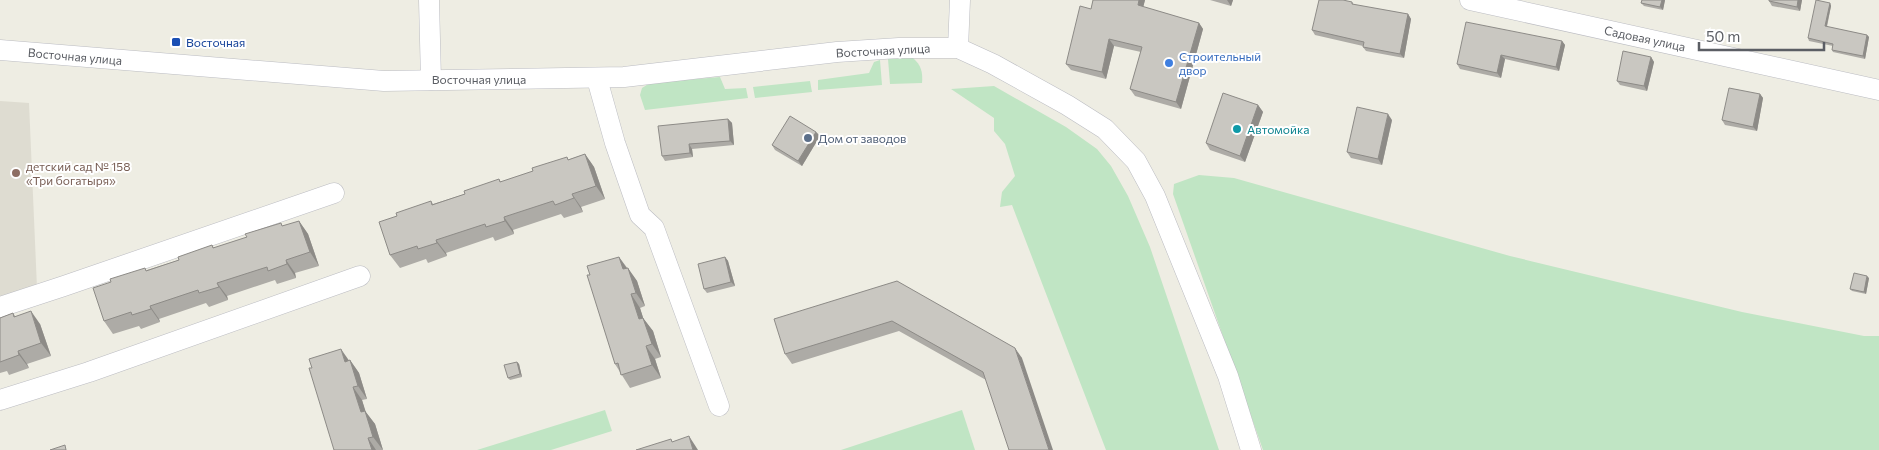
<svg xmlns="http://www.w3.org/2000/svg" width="1879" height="450" viewBox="0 0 1879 450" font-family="Commissioner,sans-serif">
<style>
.education{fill:#dedcd1}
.green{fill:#c0e5c4}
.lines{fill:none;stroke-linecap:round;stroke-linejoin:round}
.minor-casing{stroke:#bbbcc2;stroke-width:21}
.minor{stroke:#fff;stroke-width:20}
.wall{fill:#adaba6}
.shaded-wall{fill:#8d8b87}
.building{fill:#c9c7c1;stroke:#8d8b87}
.transit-dot{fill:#1a4fb4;stroke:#fff;stroke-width:2}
.shop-dot{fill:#3f7fe0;stroke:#fff;stroke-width:2}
.culture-dot{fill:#0f9aa8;stroke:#fff;stroke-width:2}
.service-dot{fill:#5c6f8a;stroke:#fff;stroke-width:2}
.education-dot{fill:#8d6e63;stroke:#fff;stroke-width:2}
.labels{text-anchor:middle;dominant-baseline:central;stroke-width:4;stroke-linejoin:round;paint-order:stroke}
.street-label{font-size:12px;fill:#5b5e64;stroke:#fff}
.transit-label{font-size:12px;fill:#164399;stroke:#fff;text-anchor:start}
.shop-label{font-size:12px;fill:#366cbe;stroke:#fff;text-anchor:start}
.culture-label{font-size:12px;fill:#0d838f;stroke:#fff;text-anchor:start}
.service-label{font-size:12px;fill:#4e5e75;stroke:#fff;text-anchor:start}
.education-label{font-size:12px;fill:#785e54;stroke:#fff;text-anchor:start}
</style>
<rect width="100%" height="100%" fill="#eeede3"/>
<polygon class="education" points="0,101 29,103 37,288 0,300"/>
<g class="green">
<path d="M 913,58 C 921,65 923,72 922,83 L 890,84 L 888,59 Z"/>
<polygon points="880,60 882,85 818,90 818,80 869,73 874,62"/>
<polygon points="720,77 725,89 746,88 748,98 645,110 640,95 642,88 650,83"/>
<polygon points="810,81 812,92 755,98 753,87"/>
<polygon points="994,86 1066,127 1097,149 1111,166 1128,196 1150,247 1219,450 1106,450 1012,205 1000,207 1002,192 1015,176 1005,144 994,131 994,118 951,89"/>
<polygon points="1199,175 1234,178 1510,256 1742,312 1864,336 1879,336 1879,450 1263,450 1173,194 1174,184"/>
<polygon points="605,410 612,431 551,450 477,450"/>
<polygon points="962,410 975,450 841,450"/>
</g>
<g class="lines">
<g class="minor-casing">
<g id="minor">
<polyline points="429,0 431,80"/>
<polyline points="1470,0 1879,90"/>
<polyline points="958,48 960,0"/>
<polyline points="0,50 384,81 624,77 837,52 899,48 958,48 993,64 1067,105 1105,129 1136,161 1155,196 1228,376 1251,450"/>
<polyline points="597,79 615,143 640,215 654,228 719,406"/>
<polyline points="0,307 64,286 334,193"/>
<polyline points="0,400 89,372 360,276"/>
</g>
</g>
<use href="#minor" class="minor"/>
</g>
<g class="wall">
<polygon points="1093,0 1145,0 1143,7 1199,23 1203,29 1181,109 1135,96 1130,89 1141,52 1114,46 1106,79 1071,70 1066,64 1091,9"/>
<polygon points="1210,0 1233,0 1231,6"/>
<polygon points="1642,0 1665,0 1663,10 1644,6 1641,3"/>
<polygon points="1802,0 1800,11 1772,6 1769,1"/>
<polygon points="1352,2 1354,5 1408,14 1411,19 1404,58 1366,51 1363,47 1363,46 1315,35 1312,30"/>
<polygon points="1830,3 1831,6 1827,27 1867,35 1869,37 1865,59 1833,52 1832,50 1833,46 1809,41 1808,38"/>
<polygon points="1562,41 1565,45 1559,71 1505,59 1501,78 1460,69 1457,64"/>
<polygon points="1651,57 1654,62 1647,91 1620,85 1617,81"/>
<polygon points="1760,94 1763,98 1757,131 1725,125 1722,120"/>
<polygon points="1258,105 1263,112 1245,162 1210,150 1206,143"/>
<polygon points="728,119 732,123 734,145 692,149 693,157 665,161 662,156"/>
<polygon points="1392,120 1382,165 1351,158 1347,152"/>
<polygon points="816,132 820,136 802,166 775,150 772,145"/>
<polygon points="585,154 594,167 605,199 581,207 583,212 564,218 561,214 513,230 514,234 495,241 493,237 446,253 447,256 428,263 426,259 400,268 390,255 397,216 431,201 433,204 465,194 499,179 501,182"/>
<polygon points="299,221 308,234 319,266 295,273 296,278 277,284 275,280 227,296 228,300 209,307 206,303 159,319 160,322 141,329 139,326 113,334 104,321 147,270 179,260 212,245 214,248"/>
<polygon points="619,257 637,281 645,306 640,308 643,318 653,331 661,357 655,359 661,378 630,388 615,364 590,275"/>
<polygon points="725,257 728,261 735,286 707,293 704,289"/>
<polygon points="1869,278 1866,294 1852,291 1850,289"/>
<polygon points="897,281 1022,358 986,380 899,331 792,364 785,354"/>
<polygon points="13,313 15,316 40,324 51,356 27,364 29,368 9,375 7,371 0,373 0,318"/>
<polygon points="349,360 350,360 359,373 367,399 362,400 365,411 375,424 383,450 334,450"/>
<polygon points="517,362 519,364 522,377 510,380 508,378"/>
</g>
<g class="shaded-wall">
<polygon points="1139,0 1145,0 1142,12 1138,5"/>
<polygon points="1227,0 1233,0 1231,6"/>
<polygon points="1662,0 1665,0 1663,10 1660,7"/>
<polygon points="1798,0 1802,0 1800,11 1797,7"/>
<polygon points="1830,3 1831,6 1826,29 1825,26"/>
<polygon points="1408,14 1411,19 1404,58 1400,54"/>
<polygon points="1199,23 1203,29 1181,109 1176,102"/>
<polygon points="1867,35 1869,37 1865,59 1863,56"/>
<polygon points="1109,39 1114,46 1106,79 1102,72"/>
<polygon points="1562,41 1565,45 1559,71 1556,67"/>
<polygon points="1501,55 1505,59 1501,78 1497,73"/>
<polygon points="1651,57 1654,62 1647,91 1644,86"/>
<polygon points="1760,94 1763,98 1757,131 1753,127"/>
<polygon points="1258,105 1263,112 1245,162 1240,156"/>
<polygon points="1388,114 1392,120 1382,165 1378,159"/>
<polygon points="728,119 732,123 734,145 730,141"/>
<polygon points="816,132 820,136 802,166 798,161"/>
<polygon points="689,144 692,149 693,157 690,153"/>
<polygon points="585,154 594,167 605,199 596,186"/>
<polygon points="572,194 581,207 583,212 574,198"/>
<polygon points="504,217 513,230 514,234 505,221"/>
<polygon points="299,221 308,234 319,266 310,252"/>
<polygon points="436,240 446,253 447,256 437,243"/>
<polygon points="619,257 628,270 623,269"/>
<polygon points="725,257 728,261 735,286 731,282"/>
<polygon points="286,260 295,273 296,278 287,264"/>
<polygon points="628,268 637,281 645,306 636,293"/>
<polygon points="1867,276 1869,278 1866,294 1864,292"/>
<polygon points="217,283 227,296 228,300 219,287"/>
<polygon points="631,294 640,308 648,333 639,319"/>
<polygon points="150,306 159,319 160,322 151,309"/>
<polygon points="31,311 40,324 51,356 41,343"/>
<polygon points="643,318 653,331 661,357 652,344"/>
<polygon points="646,346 655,359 661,378 652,365"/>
<polygon points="1015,348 1022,358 1053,450 1049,450"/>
<polygon points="341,349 350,362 345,362"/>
<polygon points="18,351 27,364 29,368 19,355"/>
<polygon points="350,360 359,373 367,399 358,386"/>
<polygon points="517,362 519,364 522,377 520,374"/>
<polygon points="353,387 362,400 370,425 361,412"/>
<polygon points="365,411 375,424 383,450 373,437"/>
<polygon points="689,436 698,450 693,450"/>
<polygon points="368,438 376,450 372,450"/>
</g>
<g class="building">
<polygon points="1093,0 1139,0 1138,5 1199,23 1176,102 1130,89 1142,47 1109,39 1102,72 1066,64 1080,6 1091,9"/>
<polygon points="1319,0 1343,0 1352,2 1352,4 1408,14 1400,54 1363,47 1364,42 1312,30"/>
<polygon points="1642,0 1662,0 1660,7 1641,3"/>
<polygon points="1769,0 1798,0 1797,7 1769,1"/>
<polygon points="1816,0 1830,3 1825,26 1867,35 1863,56 1832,50 1833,44 1808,38"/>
<polygon points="1466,22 1562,41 1556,67 1501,55 1497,73 1457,64"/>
<polygon points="1623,51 1651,57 1644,86 1617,81"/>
<polygon points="1729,88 1760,94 1753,127 1722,120"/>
<polygon points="1223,93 1258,105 1240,156 1206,143"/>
<polygon points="1357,107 1388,114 1378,159 1347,152"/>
<polygon points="790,116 816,132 798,161 772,145"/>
<polygon points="728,119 730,141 689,144 690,153 662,156 658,126"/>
<polygon points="585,154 596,186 572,194 574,198 555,205 553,201 504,217 505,221 486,227 485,224 436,240 437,243 418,249 417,246 390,255 379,222 397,216 396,213 431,201 432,205 465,194 464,191 499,179 500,182 533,171 532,168 567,157 568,160"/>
<polygon points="299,221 310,252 286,260 287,264 268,271 267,267 217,283 219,287 199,293 198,290 150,306 151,309 132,315 131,312 104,321 93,288 111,282 110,279 145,268 146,271 179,260 178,257 212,245 213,248 247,237 245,234 281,223 282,226"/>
<polygon points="619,257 623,269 628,268 636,293 631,294 639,319 643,318 652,344 646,346 652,365 621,375 618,363 615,364 587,275 590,275 587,266"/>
<polygon points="725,257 731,282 704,289 698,264"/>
<polygon points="1854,273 1867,276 1864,292 1850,289"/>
<polygon points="897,281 1015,348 1049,450 1009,450 983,372 892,321 785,354 774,319"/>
<polygon points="31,311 41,343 18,351 19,355 0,362 0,318 13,313 14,317"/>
<polygon points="341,349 345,362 350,360 358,386 353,387 361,412 365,411 373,437 368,438 372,450 334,450 309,368 312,368 309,359"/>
<polygon points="517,362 520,374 508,378 504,365"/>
<polygon points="689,436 693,450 636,450 671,439 672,442"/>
<polygon points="65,445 66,450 50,450"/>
</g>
<rect class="transit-dot" x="171" y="37" width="10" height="10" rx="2.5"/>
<circle class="shop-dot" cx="1169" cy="63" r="5"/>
<circle class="culture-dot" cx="1237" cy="129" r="5"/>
<circle class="service-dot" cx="808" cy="138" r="5"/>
<circle class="education-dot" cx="16" cy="173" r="5"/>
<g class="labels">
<g class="street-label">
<text transform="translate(1645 38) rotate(12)">Садовая улица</text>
<text transform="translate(883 50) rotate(-3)">Восточная улица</text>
<text transform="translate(75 56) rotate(5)">Восточная улица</text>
<text x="479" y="79">Восточная улица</text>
</g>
<g class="transit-label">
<text x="186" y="42">Восточная</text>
</g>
<g class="shop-label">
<text x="1179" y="56">Строительный<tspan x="1179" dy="14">двор</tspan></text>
</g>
<g class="culture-label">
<text x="1247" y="129">Автомойка</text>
</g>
<g class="service-label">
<text x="818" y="138">Дом от заводов</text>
</g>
<g class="education-label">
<text x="26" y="166">детский сад № 158<tspan x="26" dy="14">«Три богатыря»</tspan></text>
</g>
</g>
<path d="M1699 42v8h125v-8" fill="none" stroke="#5b5e64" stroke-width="2.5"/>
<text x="1706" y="42" font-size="15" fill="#5b5e64" stroke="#ffffff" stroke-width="4" paint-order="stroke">50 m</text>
</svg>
